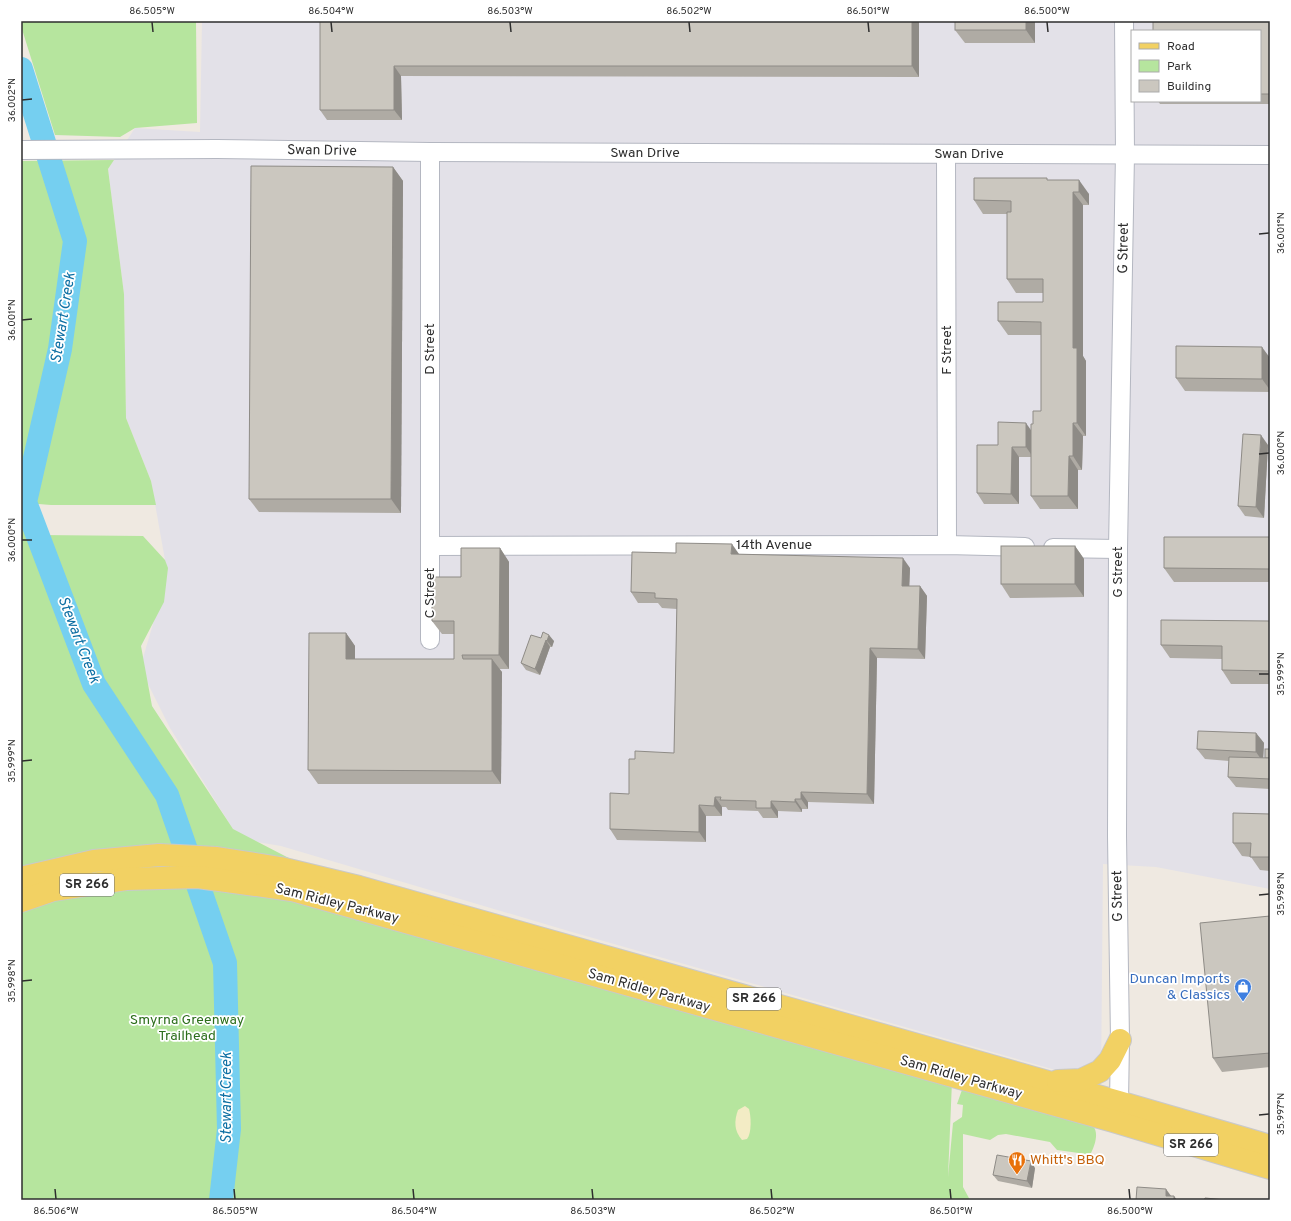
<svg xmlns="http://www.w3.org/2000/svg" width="1291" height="1221" viewBox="0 0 1291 1221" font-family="Overpass,sans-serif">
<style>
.industrial{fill:#e3e1e8;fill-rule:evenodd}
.green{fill:#b6e59e}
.sand{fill:#f3ecc5}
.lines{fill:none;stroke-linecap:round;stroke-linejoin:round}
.river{stroke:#75cff0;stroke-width:24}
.minor-casing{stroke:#b4b7c1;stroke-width:20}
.major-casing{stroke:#c9c9c9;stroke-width:24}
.minor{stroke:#fff;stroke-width:18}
.major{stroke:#f2d163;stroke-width:22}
.wall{fill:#afaba4}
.shaded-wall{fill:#8e8b86}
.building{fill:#cbc7bf;stroke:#8e8b86}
.ticks{fill:none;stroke:#2e2e2e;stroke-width:1.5}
.labels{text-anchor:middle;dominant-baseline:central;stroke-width:3.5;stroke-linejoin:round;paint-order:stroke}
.shield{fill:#fff;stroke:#6d6d6d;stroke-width:1}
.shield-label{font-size:13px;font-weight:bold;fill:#2e2e2e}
.street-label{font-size:14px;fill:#2e2e2e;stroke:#fff}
.shop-label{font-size:14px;fill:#366cbe;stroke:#fff;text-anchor:end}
.park-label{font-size:14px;fill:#2c6e1b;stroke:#fff}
.food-label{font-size:14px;fill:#c56008;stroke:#fff;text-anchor:start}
.water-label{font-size:15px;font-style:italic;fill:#0d6fa3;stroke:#fff}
.neatline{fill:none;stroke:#2e2e2e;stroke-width:1.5}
.ticks-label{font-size:10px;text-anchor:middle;fill:#2e2e2e}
</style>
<rect width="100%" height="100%" fill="#efe9e1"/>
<path class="industrial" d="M 202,21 L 1270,21 L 1270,889 L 1156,867 L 1103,864 L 1101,1083 L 572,932 L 281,846 L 239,839 L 170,728 L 140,668 L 153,624 L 165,560 L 151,481 L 126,418 L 124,294 L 108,169 L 135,128 L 200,132 ZM 1132,31 L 1260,31 L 1260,101 L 1132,101 Z"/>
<g class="green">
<polygon points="21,21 196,21 197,123 135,128 120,137 55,135 21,26"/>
<path d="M 114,160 L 108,169 L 124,294 L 126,418 L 151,481 L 156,505 L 51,505 L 26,503 L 41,535 L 143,536 L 165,560 L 168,568 L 164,602 L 141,646 L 152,706 L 233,829 L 368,899 L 952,1081 L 948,1177 L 953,1123 L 962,1117 L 963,1105 L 957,1104 L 963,1087 L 1093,1126 C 1099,1133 1095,1145 1091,1153 L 1086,1154 L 1057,1150 L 1050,1142 L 1006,1134 L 998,1135 L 990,1140 L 963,1134 L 963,1187 L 970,1200 L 21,1200 L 21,161 Z"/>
</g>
<path class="sand" d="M 745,1106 L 749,1109 C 751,1116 752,1133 747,1139 L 742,1140 C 734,1131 734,1121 738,1110 Z"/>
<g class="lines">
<polyline class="river" points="21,69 75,241 60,349 25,502 94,684 167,795 225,963 229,1129 221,1200"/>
<g class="minor-casing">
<g id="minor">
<polyline points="21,150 217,149 430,152 1270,155"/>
<polyline points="946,154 947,545"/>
<polyline points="430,546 947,545 1025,547"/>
<polyline points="1053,548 1118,549"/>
<polyline points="430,640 430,152"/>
<polyline points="1115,1115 1119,1102 1120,1040 1117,836 1118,549 1125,154 1124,21"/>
</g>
</g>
<g class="major-casing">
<g id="major">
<polyline points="21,878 94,861 159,855 217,858 236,861 280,868 359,887 1119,1102 1270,1146"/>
<polyline points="21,901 53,890 126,879 198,877 292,890 1113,1121 1270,1168"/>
<polyline points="1058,1081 1081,1080 1100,1071 1110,1060 1120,1040"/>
</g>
</g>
<use href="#minor" class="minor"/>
<use href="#major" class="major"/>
</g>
<g class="wall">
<polygon points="320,21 919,21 919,77 401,76 402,120 327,120 320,110"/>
<polygon points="955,21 1035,21 1035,43 965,43 955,30"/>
<polygon points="1270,21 1270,104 1160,104 1158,101 1260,101 1260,31"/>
<polygon points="393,167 403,181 401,513 259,512 249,499"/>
<polygon points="1049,180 1089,194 1089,205 1083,205 1083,356 1086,361 1086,436 1083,436 1082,470 1078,470 1078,509 1040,509 1031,496 1031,457 1019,457 1019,504 984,504 977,493 998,445 1031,430 1033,424 1041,411 1041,335 1008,335 998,321 1043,302 1043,293 1016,293 1007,279 1007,214 983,214 974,200"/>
<polygon points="1270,358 1270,392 1185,391 1176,378"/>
<polygon points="1268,445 1264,518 1245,516 1238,506"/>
<polygon points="1270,537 1270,582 1174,582 1164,568"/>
<polygon points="1075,546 1084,559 1084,597 1010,598 1001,584"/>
<polygon points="500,548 509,562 509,669 499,669 502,672 501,784 318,784 308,770 346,633 355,646 355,659 454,659 454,634 442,634 432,621"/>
<polygon points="676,553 739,554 910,568 909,586 920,586 927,596 925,659 877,658 874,804 808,802 808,809 802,809 802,812 778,811 778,818 763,818 758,811 728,810 726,807 722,807 722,816 706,816 706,842 617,840 610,829 629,794 635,759 674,753 677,609 662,608 658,603 638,603 631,592"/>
<polygon points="1270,621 1270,684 1231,684 1222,670 1222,659 1170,658 1161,645"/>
<polygon points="541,638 554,641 552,647 550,647 540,675 526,670 521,663"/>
<polygon points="1256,733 1264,743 1263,758 1265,758 1270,749 1270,789 1236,787 1228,777 1229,761 1205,759 1197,749"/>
<polygon points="1270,814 1270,871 1260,870 1251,857 1242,856 1233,843"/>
<polygon points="1270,916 1270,1067 1222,1072 1213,1058"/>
<polygon points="1035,1168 1032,1188 998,1181 993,1175"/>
</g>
<g class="shaded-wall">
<polygon points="912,21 919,21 919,77 912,66"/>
<polygon points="1026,21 1035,21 1035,43 1026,30"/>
<polygon points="394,66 401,76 402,120 394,110"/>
<polygon points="393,167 403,181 401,513 391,499"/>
<polygon points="1079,180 1089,194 1089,205 1079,192"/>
<polygon points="1073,192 1083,205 1083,356 1086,361 1086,436 1077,423 1073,348"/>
<polygon points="1262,347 1270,358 1270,390 1262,379"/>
<polygon points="1026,423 1033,433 1033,457 1026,447"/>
<polygon points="1073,423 1083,436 1082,470 1073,456"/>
<polygon points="1261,435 1268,445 1264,518 1256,507"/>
<polygon points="1012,447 1019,457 1019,504 1011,494"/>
<polygon points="1069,456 1078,470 1078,509 1068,496"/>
<polygon points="732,544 739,554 731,554"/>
<polygon points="1075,546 1084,559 1084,597 1075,584"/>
<polygon points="500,548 509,562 509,669 499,655"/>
<polygon points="903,558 910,568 909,596 902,586"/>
<polygon points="920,586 927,596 925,659 918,649"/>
<polygon points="346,633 355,646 355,672 346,659"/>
<polygon points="549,635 554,641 552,647 547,641"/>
<polygon points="546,640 550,647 540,675 535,669"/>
<polygon points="870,648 877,658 874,804 867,794"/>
<polygon points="492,659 502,672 501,784 492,771"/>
<polygon points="1256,733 1264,743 1263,762 1256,752"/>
<polygon points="801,792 808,802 808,809 801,799"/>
<polygon points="715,797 722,807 722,816 714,806"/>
<polygon points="795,799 802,809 802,812 795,802"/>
<polygon points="771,801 778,811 778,818 771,808"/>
<polygon points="699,805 706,816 706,842 699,832"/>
<polygon points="1031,1161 1035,1168 1032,1188 1027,1181"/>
<polygon points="1166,1189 1174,1200 1174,1196 1177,1200 1169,1200 1166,1196"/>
</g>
<g class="building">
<polygon points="320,21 912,21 912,66 394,66 394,110 320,110"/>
<rect x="955" y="21" width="71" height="9"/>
<polygon points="1153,21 1270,21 1270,94 1260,94 1260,31 1153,31"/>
<polygon points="251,166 393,167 391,499 249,499"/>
<polygon points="974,178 1047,178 1047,180 1079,180 1079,192 1073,192 1073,348 1077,348 1077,423 1073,423 1073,456 1069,456 1068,496 1031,496 1031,424 1033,424 1033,411 1041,411 1041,322 998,321 998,302 1043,302 1043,279 1007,279 1007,212 1011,212 1011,201 974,200"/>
<polygon points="1176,346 1262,347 1262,379 1176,378"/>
<polygon points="998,422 1026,423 1026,447 1012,447 1011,494 977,493 977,445 998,445"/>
<polygon points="1243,434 1261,435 1256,507 1238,506"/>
<polygon points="1164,537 1270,537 1270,569 1164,568"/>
<polygon points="676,543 732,544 731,554 903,558 902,586 920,586 918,649 870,648 867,794 801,792 801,799 795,799 795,802 771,801 771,808 756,808 756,801 720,800 721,797 715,797 714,806 699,805 699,832 610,829 610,793 629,794 629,759 635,759 635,751 674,753 677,599 655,598 655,593 631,592 632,552 676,553"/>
<rect x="1001" y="546" width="74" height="38"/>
<polygon points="461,548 500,548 499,655 462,655 463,659 492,659 492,771 308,770 309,633 346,633 346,659 454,659 454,621 432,621 432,577 461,577"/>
<polygon points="1161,620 1270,621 1270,671 1222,670 1222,646 1161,645"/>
<polygon points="543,632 549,635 547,641 546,640 535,669 521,663 531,635 541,638"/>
<polygon points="1198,731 1256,733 1256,752 1197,749"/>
<rect x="1265" y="749" width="5" height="9"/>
<polygon points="1229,757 1270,758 1270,779 1228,777"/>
<polygon points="1233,813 1270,814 1270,857 1250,857 1251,843 1233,843"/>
<polygon points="1270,916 1270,1053 1213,1058 1200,923"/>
<polygon points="997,1155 1031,1161 1027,1181 993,1175"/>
<polygon points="1137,1187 1166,1189 1166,1196 1174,1196 1174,1200 1136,1200"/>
<polygon points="1205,1198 1226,1200 1204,1200"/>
</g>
<path class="ticks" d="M 152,22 L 153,32M 331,22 L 332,32M 510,22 L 511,32M 689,22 L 690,32M 868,22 L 869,32M 1047,22 L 1048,32M 22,100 L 32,99M 1259,234 L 1269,233M 22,320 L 32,319M 1259,454 L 1269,453M 22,540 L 32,540M 1259,674 L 1269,674M 22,761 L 32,760M 1259,895 L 1269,894M 22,981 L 32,980M 1259,1115 L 1269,1114M 55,1189 L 56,1199M 234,1189 L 235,1199M 413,1189 L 414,1199M 592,1189 L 593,1199M 771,1189 L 772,1199M 950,1189 L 951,1199M 1129,1189 L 1130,1199"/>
<defs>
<g id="shop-pin" transform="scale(0.9)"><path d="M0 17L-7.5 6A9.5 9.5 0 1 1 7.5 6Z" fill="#3f7fe0" stroke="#fff"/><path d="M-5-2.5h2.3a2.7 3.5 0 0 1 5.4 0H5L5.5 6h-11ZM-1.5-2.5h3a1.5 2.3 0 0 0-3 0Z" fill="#fff"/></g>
<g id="restaurant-pin" transform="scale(0.9)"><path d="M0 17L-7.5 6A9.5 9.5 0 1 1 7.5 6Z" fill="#e8710a" stroke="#fff"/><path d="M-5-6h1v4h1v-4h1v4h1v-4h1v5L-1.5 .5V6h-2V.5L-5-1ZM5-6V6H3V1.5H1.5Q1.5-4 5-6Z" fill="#fff"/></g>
</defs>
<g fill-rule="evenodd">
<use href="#shop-pin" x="1243" y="987"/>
<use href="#restaurant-pin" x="1017" y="1160"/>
</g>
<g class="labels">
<g class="shield">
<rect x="60" y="874" width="54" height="22" rx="3"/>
<rect x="727" y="988" width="54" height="22" rx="3"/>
<rect x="1164" y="1134" width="54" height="22" rx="3"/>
</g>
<g class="shield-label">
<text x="87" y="885">SR 266</text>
<text x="754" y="999">SR 266</text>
<text x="1191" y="1145">SR 266</text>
</g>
<g class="street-label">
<text transform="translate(322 151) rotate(1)">Swan Drive</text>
<text x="645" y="153">Swan Drive</text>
<text x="969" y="154">Swan Drive</text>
<text transform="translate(1124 248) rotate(-89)">G Street</text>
<text transform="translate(430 349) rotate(-90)">D Street</text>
<text transform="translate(947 350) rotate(-90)">F Street</text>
<text x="774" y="545">14th Avenue</text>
<text transform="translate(1118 572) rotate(-90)">G Street</text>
<text transform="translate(430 593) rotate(-90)">C Street</text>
<text transform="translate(1118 896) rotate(-91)">G Street</text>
<text transform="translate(337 904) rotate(14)">Sam Ridley Parkway</text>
<text transform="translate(649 991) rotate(16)">Sam Ridley Parkway</text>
<text transform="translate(961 1078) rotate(16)">Sam Ridley Parkway</text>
</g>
<g class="shop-label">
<text x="1230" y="979">Duncan Imports<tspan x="1230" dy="16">&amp; Classics</tspan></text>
</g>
<g class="park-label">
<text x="187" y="1020">Smyrna Greenway<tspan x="187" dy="16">Trailhead</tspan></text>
</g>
<g class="food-label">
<text x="1030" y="1160">Whitt's BBQ</text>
</g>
<g class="water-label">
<text transform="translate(64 318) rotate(-81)">Stewart Creek</text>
<text transform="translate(78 640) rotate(69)">Stewart Creek</text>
<text transform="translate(227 1098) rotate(-90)">Stewart Creek</text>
</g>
</g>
<rect width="1291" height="1221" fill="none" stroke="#ffffff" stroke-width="44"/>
<rect x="1131" y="30" width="130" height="72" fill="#ffffff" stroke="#ababab"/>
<rect x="1139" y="43" width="20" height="6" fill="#f2d163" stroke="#ababab"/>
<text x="1167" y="50" font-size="12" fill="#2e2e2e">Road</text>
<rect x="1139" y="60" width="20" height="12" fill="#b6e59e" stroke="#ababab"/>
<text x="1167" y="70" font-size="12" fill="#2e2e2e">Park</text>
<rect x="1139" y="80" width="20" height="12" fill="#cbc7bf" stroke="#ababab"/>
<text x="1167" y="90" font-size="12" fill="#2e2e2e">Building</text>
<rect x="22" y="22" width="1247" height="1177" class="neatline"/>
<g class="ticks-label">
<text x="152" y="14">86.505°W</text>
<text x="331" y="14">86.504°W</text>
<text x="510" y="14">86.503°W</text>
<text x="689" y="14">86.502°W</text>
<text x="868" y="14">86.501°W</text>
<text x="1047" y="14">86.500°W</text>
<text transform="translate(11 100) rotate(-90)" y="4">36.002°N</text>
<text transform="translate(1280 233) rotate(-90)" y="4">36.001°N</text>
<text transform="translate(11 320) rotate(-90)" y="4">36.001°N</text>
<text transform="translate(1280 453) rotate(-90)" y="4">36.000°N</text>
<text transform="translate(11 540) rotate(-90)" y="4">36.000°N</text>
<text transform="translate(1280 674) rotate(-90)" y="4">35.999°N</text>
<text transform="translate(11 761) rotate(-90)" y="4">35.999°N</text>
<text transform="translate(1280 894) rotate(-90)" y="4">35.998°N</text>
<text transform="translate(11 981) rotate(-90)" y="4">35.998°N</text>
<text transform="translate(1280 1114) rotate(-90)" y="4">35.997°N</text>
<text x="56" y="1214">86.506°W</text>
<text x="235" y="1214">86.505°W</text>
<text x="414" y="1214">86.504°W</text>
<text x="593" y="1214">86.503°W</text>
<text x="772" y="1214">86.502°W</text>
<text x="951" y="1214">86.501°W</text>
<text x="1130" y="1214">86.500°W</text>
</g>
</svg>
